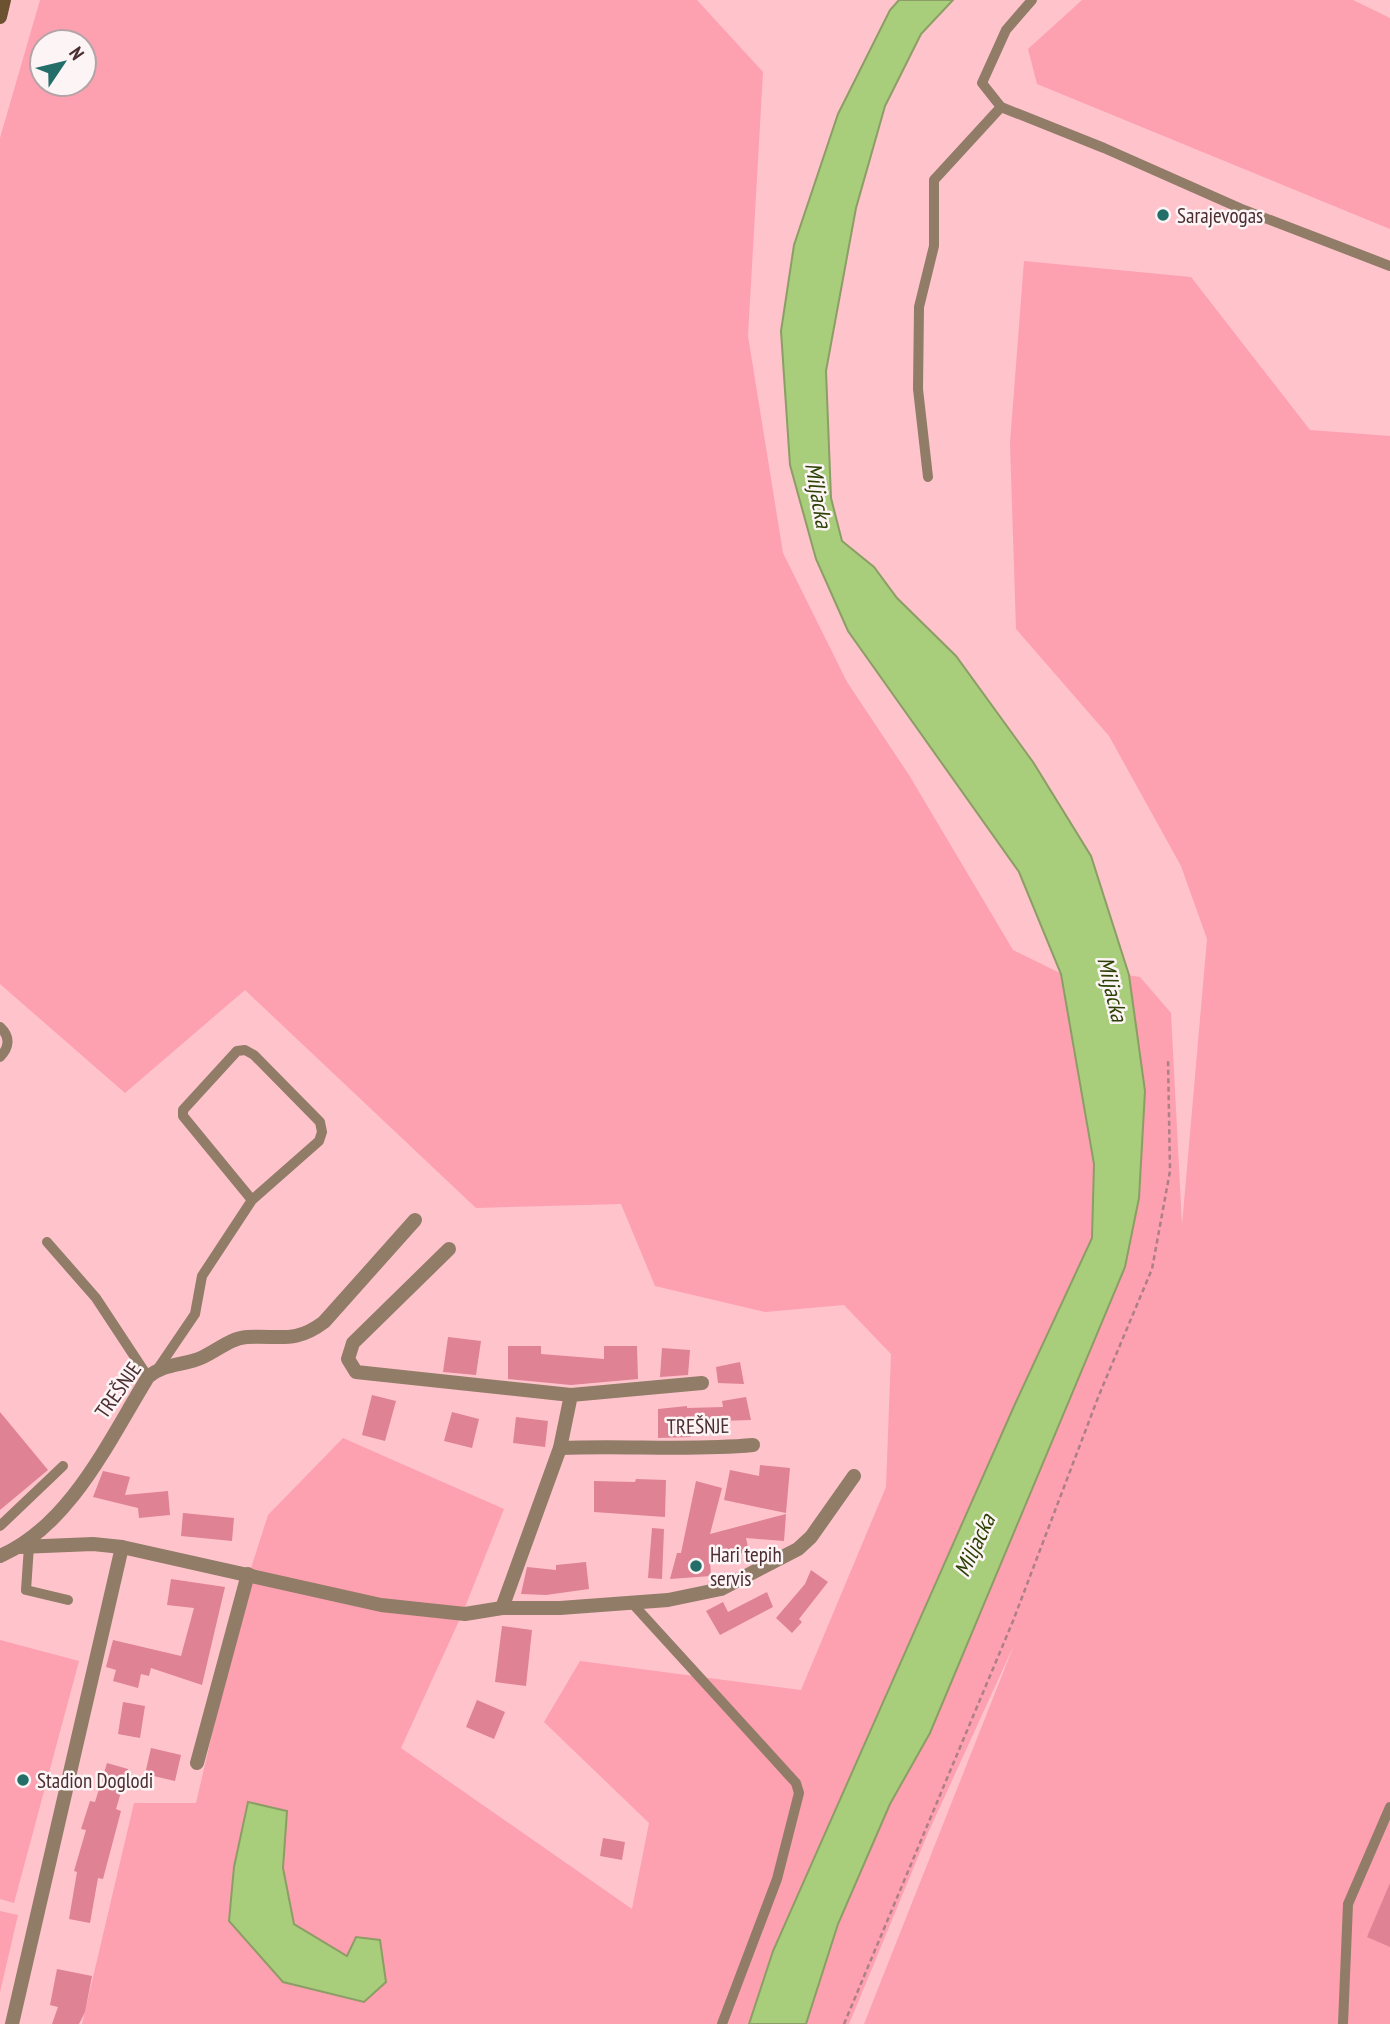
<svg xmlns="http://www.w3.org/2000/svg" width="1390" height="2024" viewBox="0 0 1390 2024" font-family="'PT Sans Narrow',sans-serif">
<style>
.green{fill:#fda0b0;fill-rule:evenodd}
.water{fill:#a8cd7b;stroke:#8c9d65;stroke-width:2}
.building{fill:#df8293}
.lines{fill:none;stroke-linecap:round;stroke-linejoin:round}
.path{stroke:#ad7f86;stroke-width:2.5;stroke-dasharray:5 3.5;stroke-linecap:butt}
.lane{stroke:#907c67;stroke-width:10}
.street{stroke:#907c67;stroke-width:14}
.secondary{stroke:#6d5232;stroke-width:14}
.poi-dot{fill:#246e69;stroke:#fcf4f5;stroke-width:2.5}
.labels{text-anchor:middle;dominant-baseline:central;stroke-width:5;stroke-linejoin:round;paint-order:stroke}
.poi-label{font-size:21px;fill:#4b2d32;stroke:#fcf4f5;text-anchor:start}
.street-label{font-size:21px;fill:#4b2d32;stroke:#fcf4f5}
.water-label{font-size:23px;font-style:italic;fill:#2c4205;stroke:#fcf4f5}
</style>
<rect width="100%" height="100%" fill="#ffc3cc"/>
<g class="green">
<path d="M 40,0 L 697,0 L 763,72 L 748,336 L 783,553 L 847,682 L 909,775 L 1013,950 L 1060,973 L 1019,872 L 848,631 L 830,592 L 1094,970 L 1140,977 L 1171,1013 L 1182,1225 L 1207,939 L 1181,866 L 1109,736 L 1016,629 L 1010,443 L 1024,261 L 1191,277 L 1310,430 L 1390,436 L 1390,2024 L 864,2024 L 1014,1645 L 928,1833 L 849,2024 L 82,2024 L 134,1803 L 196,1803 L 251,1568 L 268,1515 L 343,1438 L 504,1509 L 463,1612 L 401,1748 L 632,1909 L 649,1823 L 544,1722 L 580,1661 L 801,1690 L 886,1487 L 891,1354 L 844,1305 L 765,1312 L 655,1286 L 621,1204 L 476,1208 L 245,990 L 125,1093 L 0,984 L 0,138 ZM 42,42 L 84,42 L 84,84 L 42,84 Z"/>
<polygon points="1082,0 1353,0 1390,18 1390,229 1037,84 1028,49"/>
<polygon points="0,1640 79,1661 14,1903 0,1899"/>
<polygon points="0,1911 18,1915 0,1992"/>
</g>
<g class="water">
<polygon points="899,0 953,0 921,34 885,106 856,208 826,371 831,498 842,541 874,567 897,598 956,656 1033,762 1091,856 1129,975 1145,1091 1139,1198 1125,1267 930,1733 890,1804 838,1924 806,2024 749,2024 773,1951 1015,1404 1092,1238 1094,1164 1061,974 1019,872 848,631 816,559 790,465 781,331 794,245 838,114 890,10"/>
<polygon points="248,1802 287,1811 283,1868 294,1924 347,1956 356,1937 380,1940 386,1982 364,2002 283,1982 229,1921 234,1867"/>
</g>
<g class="building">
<polygon points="448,1337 481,1341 476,1375 443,1372"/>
<polygon points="508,1346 541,1346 541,1354 604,1359 604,1346 637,1346 638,1379 571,1385 508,1379"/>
<polygon points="662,1348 690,1350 688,1375 660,1377"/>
<polygon points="740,1362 744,1384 718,1383 716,1367"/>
<polygon points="372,1395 396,1401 385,1441 362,1435"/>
<polygon points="746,1397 751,1420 689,1422 691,1437 658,1438 658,1409 687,1406 687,1408 723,1407 722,1401"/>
<polygon points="0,1412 48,1470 0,1510"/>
<polygon points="452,1412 479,1419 472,1448 444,1441"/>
<polygon points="516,1417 548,1421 545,1447 513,1443"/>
<polygon points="760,1465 790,1468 786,1513 724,1500 730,1470 759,1476"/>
<polygon points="103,1471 130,1477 125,1495 168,1491 170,1515 139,1518 138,1508 93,1497"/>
<polygon points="636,1479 666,1480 665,1517 594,1512 594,1481 635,1482"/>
<polygon points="696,1481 722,1488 710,1534 786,1514 784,1541 746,1538 749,1551 710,1562 711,1576 670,1579 677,1553 681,1553"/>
<polygon points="183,1513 234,1518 232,1541 181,1536"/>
<polygon points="652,1528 664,1529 662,1579 648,1578"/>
<polygon points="586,1562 589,1589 546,1595 521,1594 527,1567 556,1570 556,1565"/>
<polygon points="811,1570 828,1582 799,1619 802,1622 792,1633 776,1618 805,1584"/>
<polygon points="171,1579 225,1587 202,1685 151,1668 149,1676 141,1674 138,1688 113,1681 116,1670 106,1667 113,1640 181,1656 194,1608 167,1605"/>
<polygon points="767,1592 773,1607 720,1635 706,1611 723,1602 728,1612"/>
<polygon points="502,1626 532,1630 526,1686 495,1682"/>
<polygon points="477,1700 505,1712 494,1739 466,1727"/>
<polygon points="123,1702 145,1706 140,1738 118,1734"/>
<polygon points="151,1748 181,1755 175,1781 145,1774"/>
<polygon points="107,1763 128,1769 116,1809 121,1811 103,1879 98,1878 90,1923 69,1919 77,1872 74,1871 86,1830 81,1829 90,1801 95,1802"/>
<polygon points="603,1838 625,1842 622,1860 600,1856"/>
<polygon points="1390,1883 1390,1947 1367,1937"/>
<polygon points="57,1969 92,1976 85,2012 79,2024 52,2024 58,2007 50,2005"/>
</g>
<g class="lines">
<polyline class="path" points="844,2024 1013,1621 1099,1395 1152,1269 1170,1171 1168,1059"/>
<g class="lane">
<polyline points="1032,0 1006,30 982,83 1001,107 1104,148 1244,210 1390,266"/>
<polyline points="928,477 918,389 919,307 934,246 934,180 1001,107"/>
<path d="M 0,1027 C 11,1037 9,1048 0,1057"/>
<polyline points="47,1242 96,1298 148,1377"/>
<polyline points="159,1367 195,1314 202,1276 252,1200 319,1141 322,1132 320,1122 254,1055 245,1050 237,1051 183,1110 183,1116 252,1200"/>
<polyline points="0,1526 63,1466"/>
<polyline points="29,1546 26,1590 68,1600"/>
<polyline points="631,1602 796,1783 799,1793 777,1879 722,2024"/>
<polyline points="1343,2024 1348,1904 1390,1807"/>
</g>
<g class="street">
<polyline points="449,1249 353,1343 348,1359 356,1372 571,1395 560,1448 502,1608"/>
<polyline points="571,1395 702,1383"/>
<path d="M 560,1448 C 625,1445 689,1451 753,1445"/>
<polyline points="20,1547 93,1544 122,1547 381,1605 465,1614 502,1608 560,1608 668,1600 721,1589 798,1549 811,1537 854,1476"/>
<path d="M 0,1556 C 71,1525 109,1440 148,1377 C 164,1363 184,1366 203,1357 C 218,1350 231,1338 247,1337 C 280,1335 295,1344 324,1322 L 415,1220"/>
<polyline points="197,1763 248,1574"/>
<polyline points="12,2024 122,1547"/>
</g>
<polyline class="secondary" points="0,17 4,0"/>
</g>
<g class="poi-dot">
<circle cx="1163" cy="215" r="7"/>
<circle cx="696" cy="1566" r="7"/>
<circle cx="23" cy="1780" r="7"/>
</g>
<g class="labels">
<g class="poi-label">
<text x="1177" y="215">Sarajevogas</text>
<text x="710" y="1554">Hari tepih<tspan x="710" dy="24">servis</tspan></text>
<text x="37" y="1780">Stadion Doglodi</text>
</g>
<g class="street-label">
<text transform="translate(118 1390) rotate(-55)">TREŠNJE</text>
<text transform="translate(698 1426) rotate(-1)">TREŠNJE</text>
</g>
<g class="water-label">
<text transform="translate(819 495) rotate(80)">Miljacka</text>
<text transform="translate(1113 989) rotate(77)">Miljacka</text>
<text transform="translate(974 1545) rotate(-65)">Miljacka</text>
</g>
</g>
<g transform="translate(63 63) rotate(55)"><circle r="33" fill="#fcf4f5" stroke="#b5a4a7" stroke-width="2"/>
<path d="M0-5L12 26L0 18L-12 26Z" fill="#246e69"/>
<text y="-10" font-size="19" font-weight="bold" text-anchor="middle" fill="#4b2d32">N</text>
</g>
</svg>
